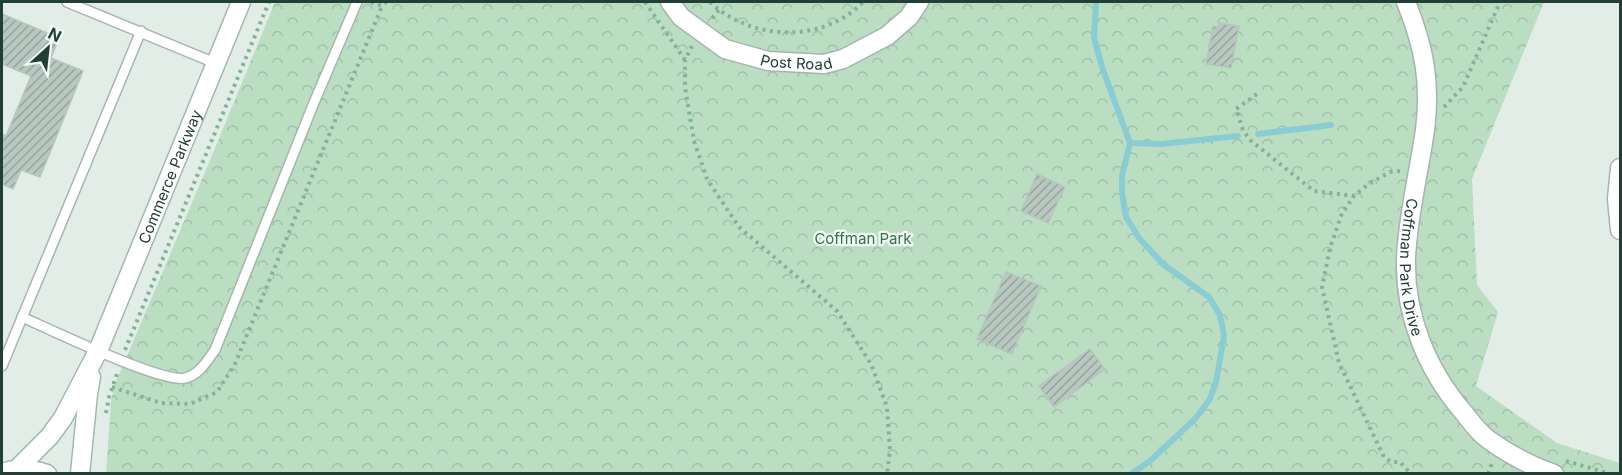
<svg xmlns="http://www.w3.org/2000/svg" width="1622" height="475" viewBox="0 0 1622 475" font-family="Inter,sans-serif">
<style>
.park{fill:url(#park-crowns)}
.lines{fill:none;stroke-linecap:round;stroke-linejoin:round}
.stream{stroke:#8accd3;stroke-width:6}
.building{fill:url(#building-hatch);stroke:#b5c7be;stroke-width:1.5}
.lane-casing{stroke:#a5b5af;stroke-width:12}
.street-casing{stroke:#a5b5af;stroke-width:21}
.secondary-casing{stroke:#a1b9af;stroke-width:21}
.path{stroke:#82b1a0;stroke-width:4;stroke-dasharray:3 4.5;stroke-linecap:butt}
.lane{stroke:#fff;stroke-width:9}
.street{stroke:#fff;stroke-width:18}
.secondary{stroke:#fff;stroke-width:18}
.labels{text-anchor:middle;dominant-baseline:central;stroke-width:4.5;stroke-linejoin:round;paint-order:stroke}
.street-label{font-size:15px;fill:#223f35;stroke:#f3f9f6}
.park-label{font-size:15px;fill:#2b7744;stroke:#f3f9f6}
</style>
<defs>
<pattern id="park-crowns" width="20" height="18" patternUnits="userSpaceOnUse" patternTransform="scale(1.5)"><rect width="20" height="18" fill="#bbdec3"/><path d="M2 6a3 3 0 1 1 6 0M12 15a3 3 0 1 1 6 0" fill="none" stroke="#a0c0a8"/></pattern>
<pattern id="building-hatch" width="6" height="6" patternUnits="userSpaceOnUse" patternTransform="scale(1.5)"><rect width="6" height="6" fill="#b8c8c1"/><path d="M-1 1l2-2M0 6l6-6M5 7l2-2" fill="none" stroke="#95a49e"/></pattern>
</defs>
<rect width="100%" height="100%" fill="#e3ede8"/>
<polygon class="park" points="275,2 1544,2 1472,179 1477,285 1498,312 1476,386 1557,443 1620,463 1620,474 106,474 111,400 116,382 213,153"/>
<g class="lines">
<g class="stream">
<polyline points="1096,2 1094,38 1103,70 1130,143 1122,176 1122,193 1126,217 1139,238 1164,265 1209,297 1220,315 1224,336 1216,382 1210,399 1195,419 1150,461 1131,474"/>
<polyline points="1258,134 1331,125"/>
<polyline points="1130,143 1161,144 1238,136"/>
</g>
</g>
<g class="building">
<polygon points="2,14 59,38 51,58 83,71 40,177 21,170 13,189 2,184 2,134 6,136 31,76 2,64"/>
<polygon points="1219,23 1239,26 1231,68 1206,64 1213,26 1218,27"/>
<polygon points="1037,174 1065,187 1048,223 1021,211"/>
<polygon points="1006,272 1041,286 1012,354 977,339"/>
<polygon points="1090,349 1105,369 1054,407 1039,386"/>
</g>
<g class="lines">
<g class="lane-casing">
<g id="lane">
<polyline points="67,2 215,63"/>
<path d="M 22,317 C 49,329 163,384 185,378 C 199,375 207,361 215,350 L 313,105 L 357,2"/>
<polyline points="2,366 141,31"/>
</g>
</g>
<g class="street-casing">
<g id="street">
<path id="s1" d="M 670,2 L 681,17 L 725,49 L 768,61 L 824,64 L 843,59 L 887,36 L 909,17 L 919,2"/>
<path id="s2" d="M 1406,2 C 1424,47 1431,81 1425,130 C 1419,172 1408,215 1406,257 C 1404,315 1427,370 1464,413 C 1471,422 1479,433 1489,440 C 1507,453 1531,466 1554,474"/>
<polyline points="1620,168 1617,199 1620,230"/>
</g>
</g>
<g class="secondary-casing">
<g id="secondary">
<path id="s3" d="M 17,469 L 50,436 L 63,418 L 98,351 L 241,2"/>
<path d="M 2,473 C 17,468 31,469 47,474"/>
<polyline points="80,474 88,394 91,377"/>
</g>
</g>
<g class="path">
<polyline points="371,2 382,6 386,2"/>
<polyline points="645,2 685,60"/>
<path d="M 710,2 C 751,41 823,44 863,2"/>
<polyline points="712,18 719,10"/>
<polyline points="692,46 685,60 685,87 694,141 707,179 739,227 837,311 871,364 887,407 890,451 887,474"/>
<polyline points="1257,94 1236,109 1243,130 1250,140 1314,191 1354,196"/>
<polyline points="1444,107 1463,87 1500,2"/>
<polyline points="1400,171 1390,172 1367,185 1354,196 1342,213 1330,248 1322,287 1339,363 1384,457 1391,462 1400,462 1411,474"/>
<polyline points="125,350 269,2"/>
<polyline points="112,387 161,403 190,404 217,392 235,364 382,6"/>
<polyline points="106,413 109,397 118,371"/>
<polyline points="1566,461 1611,474"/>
<polyline points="1488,474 1492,463"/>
</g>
<use href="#lane" class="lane"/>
<use href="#street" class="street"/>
<use href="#secondary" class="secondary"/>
</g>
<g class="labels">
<g class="street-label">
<text stroke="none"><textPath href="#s1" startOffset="146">Post Road</textPath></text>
<text stroke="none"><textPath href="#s3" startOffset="333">Commerce Parkway</textPath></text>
<text stroke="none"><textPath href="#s2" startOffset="270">Coffman Park Drive</textPath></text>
</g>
<g class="park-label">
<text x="863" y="238">Coffman Park</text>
</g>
</g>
<rect width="1622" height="475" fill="none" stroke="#223f35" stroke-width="6"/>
<g transform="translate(48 48) rotate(27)" stroke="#f3f9f6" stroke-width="4.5" paint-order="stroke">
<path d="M0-4.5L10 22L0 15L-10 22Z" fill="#223f35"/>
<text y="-9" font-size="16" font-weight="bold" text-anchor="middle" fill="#223f35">N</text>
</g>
</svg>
